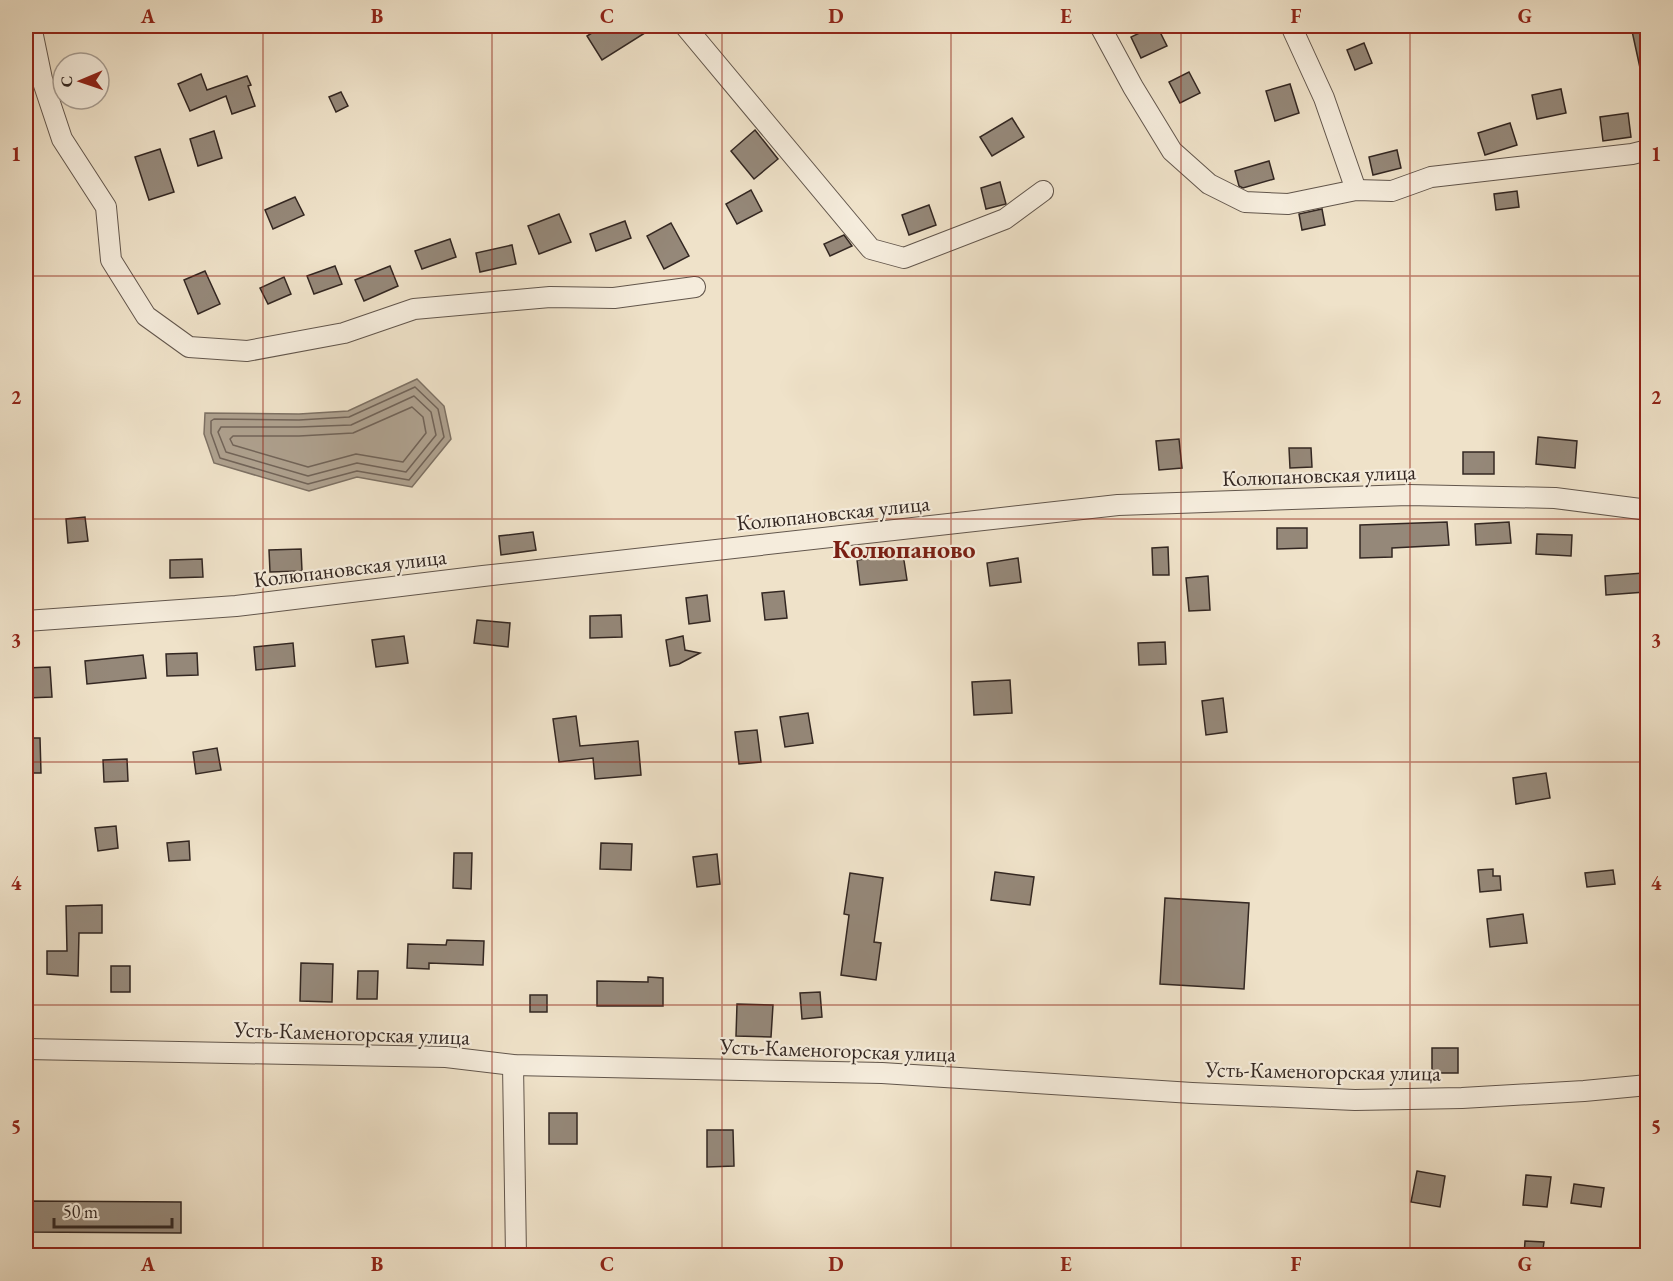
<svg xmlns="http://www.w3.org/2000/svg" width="1673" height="1281" viewBox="0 0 1673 1281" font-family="'EB Garamond',serif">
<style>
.water{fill:#afa290;stroke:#7d7164;stroke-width:1.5}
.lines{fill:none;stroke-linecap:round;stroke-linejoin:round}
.shore{stroke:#716459;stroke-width:1.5}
.building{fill:#958879;stroke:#332722;stroke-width:1.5}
.minor-casing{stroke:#62564c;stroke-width:22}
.minor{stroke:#f5ecdc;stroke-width:20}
.grid{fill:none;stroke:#8f2418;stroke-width:1.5;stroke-opacity:0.55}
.labels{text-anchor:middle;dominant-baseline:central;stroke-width:4.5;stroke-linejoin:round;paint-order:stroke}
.street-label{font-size:22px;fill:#332722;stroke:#f5ecdc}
.quarter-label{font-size:26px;font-weight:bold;fill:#7a1f14;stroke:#f5ecdc}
.neatline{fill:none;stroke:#8f2418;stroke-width:2}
.grid-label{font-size:20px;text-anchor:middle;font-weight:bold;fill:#8f2418}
</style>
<rect width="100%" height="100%" fill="#efe2c9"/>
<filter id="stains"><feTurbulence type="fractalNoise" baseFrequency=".00333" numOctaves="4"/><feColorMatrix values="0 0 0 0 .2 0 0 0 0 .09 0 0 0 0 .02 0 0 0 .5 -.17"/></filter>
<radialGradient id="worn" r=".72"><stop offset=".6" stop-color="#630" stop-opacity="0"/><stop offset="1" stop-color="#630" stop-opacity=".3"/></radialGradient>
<polygon class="water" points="417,379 444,406 451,439 412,487 357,477 309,491 214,463 204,434 205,413 299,414 348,411"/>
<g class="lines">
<g class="shore">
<polygon points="415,387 438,409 444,437 409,480 357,471 308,484 220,458 211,433 211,421 214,419 299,420 349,417"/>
<polygon points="414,396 431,412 436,435 406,472 357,463 308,476 226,452 218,432 221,427 299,427 351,425"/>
<polygon points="412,407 423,417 426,433 403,462 356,454 308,467 233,445 230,439 233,436 299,436 353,433"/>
</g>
</g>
<g class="building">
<polygon points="603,26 656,26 602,60 587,36"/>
<polygon points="1154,26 1157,26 1167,46 1141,58 1131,37"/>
<polygon points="1647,27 1647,76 1642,77 1632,31"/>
<polygon points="1364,43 1372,63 1355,70 1347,50"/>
<polygon points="1189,72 1200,93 1180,103 1169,82"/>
<polygon points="201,74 207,90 247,76 251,85 248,86 255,106 232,114 226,96 190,111 178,84"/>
<polygon points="1290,84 1299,113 1275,121 1266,91"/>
<polygon points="1561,89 1566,113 1537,119 1532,95"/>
<polygon points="341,92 348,106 336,112 329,97"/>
<polygon points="1628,113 1631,137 1603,141 1600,117"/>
<polygon points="1012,118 1024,137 992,156 980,137"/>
<polygon points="1510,123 1517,145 1485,155 1478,133"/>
<polygon points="755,130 778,159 754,179 731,151"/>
<polygon points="214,131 222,158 198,166 190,139"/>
<polygon points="160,149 174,192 149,200 135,157"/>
<polygon points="1397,150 1401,168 1373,175 1369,157"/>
<polygon points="1269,161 1274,179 1243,188 1239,186 1235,171"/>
<polygon points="1000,182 1006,204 986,209 981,188"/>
<polygon points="751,190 762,211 737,224 726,204"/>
<polygon points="1517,191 1519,207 1496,210 1494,194"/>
<polygon points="295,197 304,215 273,229 265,210"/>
<polygon points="929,205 936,225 909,235 902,215"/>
<polygon points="1322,209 1325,225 1302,230 1299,214"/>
<polygon points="559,214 571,242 539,254 528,226"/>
<polygon points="625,221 631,238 596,251 590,234"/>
<polygon points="671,223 689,256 664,269 647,236"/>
<polygon points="844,235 852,246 830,256 824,244"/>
<polygon points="450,239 456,257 422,269 415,251"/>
<polygon points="512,245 516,264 480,272 476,253"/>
<polygon points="335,266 342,284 314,294 307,276"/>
<polygon points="390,266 398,286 364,301 355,280"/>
<polygon points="205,271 220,304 198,314 184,280"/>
<polygon points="284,277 291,294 268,304 260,288"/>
<polygon points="1538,437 1577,441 1575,468 1536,464"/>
<polygon points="1179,439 1182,468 1159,470 1156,441"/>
<polygon points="1289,448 1311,448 1312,467 1290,468"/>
<rect x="1463" y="452" width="31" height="22"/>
<polygon points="85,517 88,541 68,543 66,519"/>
<polygon points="1447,522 1449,545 1392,548 1392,557 1360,558 1360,525"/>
<polygon points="1509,522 1511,543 1476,545 1475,524"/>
<polygon points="1277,528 1307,528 1307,548 1277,549"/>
<polygon points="533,532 536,550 501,555 499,536"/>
<polygon points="1537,534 1572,535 1571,556 1536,554"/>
<polygon points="1168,547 1169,575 1153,575 1152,548"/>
<polygon points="301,549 302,571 270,572 269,550"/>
<polygon points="903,554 907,580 860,585 857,560"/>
<polygon points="1018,558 1021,582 990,586 987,563"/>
<polygon points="202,559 203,577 170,578 170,560"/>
<polygon points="1643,573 1645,592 1606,595 1605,576"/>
<polygon points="1208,576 1210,610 1189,611 1186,578"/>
<polygon points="784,591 787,618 765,620 762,593"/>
<polygon points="707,595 710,621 689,624 686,598"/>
<polygon points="621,615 622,637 590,638 590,616"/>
<polygon points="477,620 510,623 508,647 474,643"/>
<polygon points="404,636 408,663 376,667 372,640"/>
<polygon points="683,636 685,650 700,653 679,664 670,666 666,640"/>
<polygon points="1165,642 1166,664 1139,665 1138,643"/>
<polygon points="293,643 295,666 256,670 254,647"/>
<polygon points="197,653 198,675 167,676 166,654"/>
<polygon points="143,655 146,678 87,684 85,661"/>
<polygon points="50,667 52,697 26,698 26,668"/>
<polygon points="1010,680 1012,713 974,715 972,682"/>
<polygon points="1223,698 1227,732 1206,735 1202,701"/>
<polygon points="808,713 813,743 785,747 780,717"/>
<polygon points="576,716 580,746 638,741 641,775 595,779 593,758 559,762 553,719"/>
<polygon points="757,730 761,762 739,764 735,732"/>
<polygon points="26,738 40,738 41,773 26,773"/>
<polygon points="217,748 221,770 196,774 193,752"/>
<polygon points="127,759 128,781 104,782 103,760"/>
<polygon points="1546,773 1550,798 1516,804 1513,778"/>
<polygon points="116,826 118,848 98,851 95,828"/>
<polygon points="189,841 190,860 169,861 167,843"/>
<polygon points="601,843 632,844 631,870 600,869"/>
<polygon points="454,853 472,853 471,889 453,888"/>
<polygon points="717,854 720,884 697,887 693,857"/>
<polygon points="1493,869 1493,876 1500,876 1501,890 1480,892 1478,870"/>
<polygon points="1613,870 1615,884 1587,887 1585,873"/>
<polygon points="995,872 1034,877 1030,905 991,900"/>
<polygon points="850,873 883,878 874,942 881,943 876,980 841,975 849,915 844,914"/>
<polygon points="1165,898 1249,903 1244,989 1160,984"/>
<polygon points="102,905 102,933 79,933 78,976 47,974 47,951 67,951 66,906"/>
<polygon points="1523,914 1527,943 1490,947 1487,919"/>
<polygon points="447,940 484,941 483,965 429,963 429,969 407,968 408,944 446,945"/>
<polygon points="301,963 333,964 332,1002 300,1001"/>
<rect x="111" y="966" width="19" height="26"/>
<polygon points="358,971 378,971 377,999 357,999"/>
<polygon points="648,977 663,978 663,1006 597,1006 597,981 648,982"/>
<polygon points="820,992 822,1017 802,1019 800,993"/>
<rect x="530" y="995" width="17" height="17"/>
<polygon points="737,1004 773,1005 771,1037 736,1036"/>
<rect x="1432" y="1048" width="26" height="25"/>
<rect x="549" y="1113" width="28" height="31"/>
<polygon points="707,1130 733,1130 734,1166 707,1167"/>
<polygon points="1417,1171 1445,1176 1440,1207 1411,1202"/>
<polygon points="1526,1175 1551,1177 1547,1207 1523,1205"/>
<polygon points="1574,1184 1604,1188 1601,1207 1571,1203"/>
<polygon points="26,1201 181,1202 181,1233 26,1232"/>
<polygon points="1525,1241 1544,1242 1542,1256 1524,1256"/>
</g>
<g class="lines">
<g class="minor-casing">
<g id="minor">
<polyline points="31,26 42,79 62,139 106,207 111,260 146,316 189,347 247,351 344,333 414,309 550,297 614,298 695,287"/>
<polyline points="685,26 871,249 904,258 1005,219 1043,191"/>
<polyline points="1100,26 1133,87 1172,151 1209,184 1245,202 1288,204 1356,190 1392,191 1431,177 1632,154 1648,150"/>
<polyline points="1291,26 1324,98 1356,190"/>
<polyline points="26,621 236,606 483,576 1118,505 1408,495 1555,498 1648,510"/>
<polyline points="26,1049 446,1057 513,1065 882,1073 1192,1093 1355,1100 1462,1098 1584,1091 1648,1085"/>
<polyline points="513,1065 516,1256"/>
</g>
</g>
<use href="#minor" class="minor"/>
</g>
<path class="grid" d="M 263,26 L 263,1256M 492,26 L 492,1256M 722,26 L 722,1256M 951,26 L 951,1256M 1181,26 L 1181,1256M 1410,26 L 1410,1256M 26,276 L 1648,276M 26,519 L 1648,519M 26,762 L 1648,762M 26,1005 L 1648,1005"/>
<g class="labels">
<g class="street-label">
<text transform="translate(1319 475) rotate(-2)">Колюпановская улица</text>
<text transform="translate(833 513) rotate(-6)">Колюпановская улица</text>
<text transform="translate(350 568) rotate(-7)">Колюпановская улица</text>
<text transform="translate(352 1033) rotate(2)">Усть-Каменогорская улица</text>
<text transform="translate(838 1050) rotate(2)">Усть-Каменогорская улица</text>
<text transform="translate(1323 1071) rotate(1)">Усть-Каменогорская улица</text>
</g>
<g class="quarter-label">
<text x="904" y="549">Колюпаново</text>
</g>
</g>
<rect width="1673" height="1281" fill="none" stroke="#efe2c9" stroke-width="66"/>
<g transform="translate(81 81) rotate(268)"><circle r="28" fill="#f5ecdc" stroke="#a79d92" stroke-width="1.5"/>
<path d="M0-4.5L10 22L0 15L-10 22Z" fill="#8f2418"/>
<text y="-9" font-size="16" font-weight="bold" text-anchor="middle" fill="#332722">С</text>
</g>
<path d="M54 1218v9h118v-9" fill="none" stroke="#332722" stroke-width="3"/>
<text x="63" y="1218" font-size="18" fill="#332722" stroke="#f5ecdc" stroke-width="4.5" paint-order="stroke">50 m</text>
<rect x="33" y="33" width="1607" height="1215" class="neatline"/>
<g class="grid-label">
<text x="148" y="23">A</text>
<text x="377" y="23">B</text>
<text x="607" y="23">C</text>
<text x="836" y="23">D</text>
<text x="1066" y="23">E</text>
<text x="1296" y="23">F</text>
<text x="1525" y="23">G</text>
<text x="16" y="161">1</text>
<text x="1656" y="161">1</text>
<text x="16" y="404">2</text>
<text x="1656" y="404">2</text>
<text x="16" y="647">3</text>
<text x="1656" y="647">3</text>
<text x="16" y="890">4</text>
<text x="1656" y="890">4</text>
<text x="16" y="1133">5</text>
<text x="1656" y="1133">5</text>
<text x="148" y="1271">A</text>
<text x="377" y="1271">B</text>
<text x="607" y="1271">C</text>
<text x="836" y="1271">D</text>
<text x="1066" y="1271">E</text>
<text x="1296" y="1271">F</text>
<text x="1525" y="1271">G</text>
</g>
<rect width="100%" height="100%" filter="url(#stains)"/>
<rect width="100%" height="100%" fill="url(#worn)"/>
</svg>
